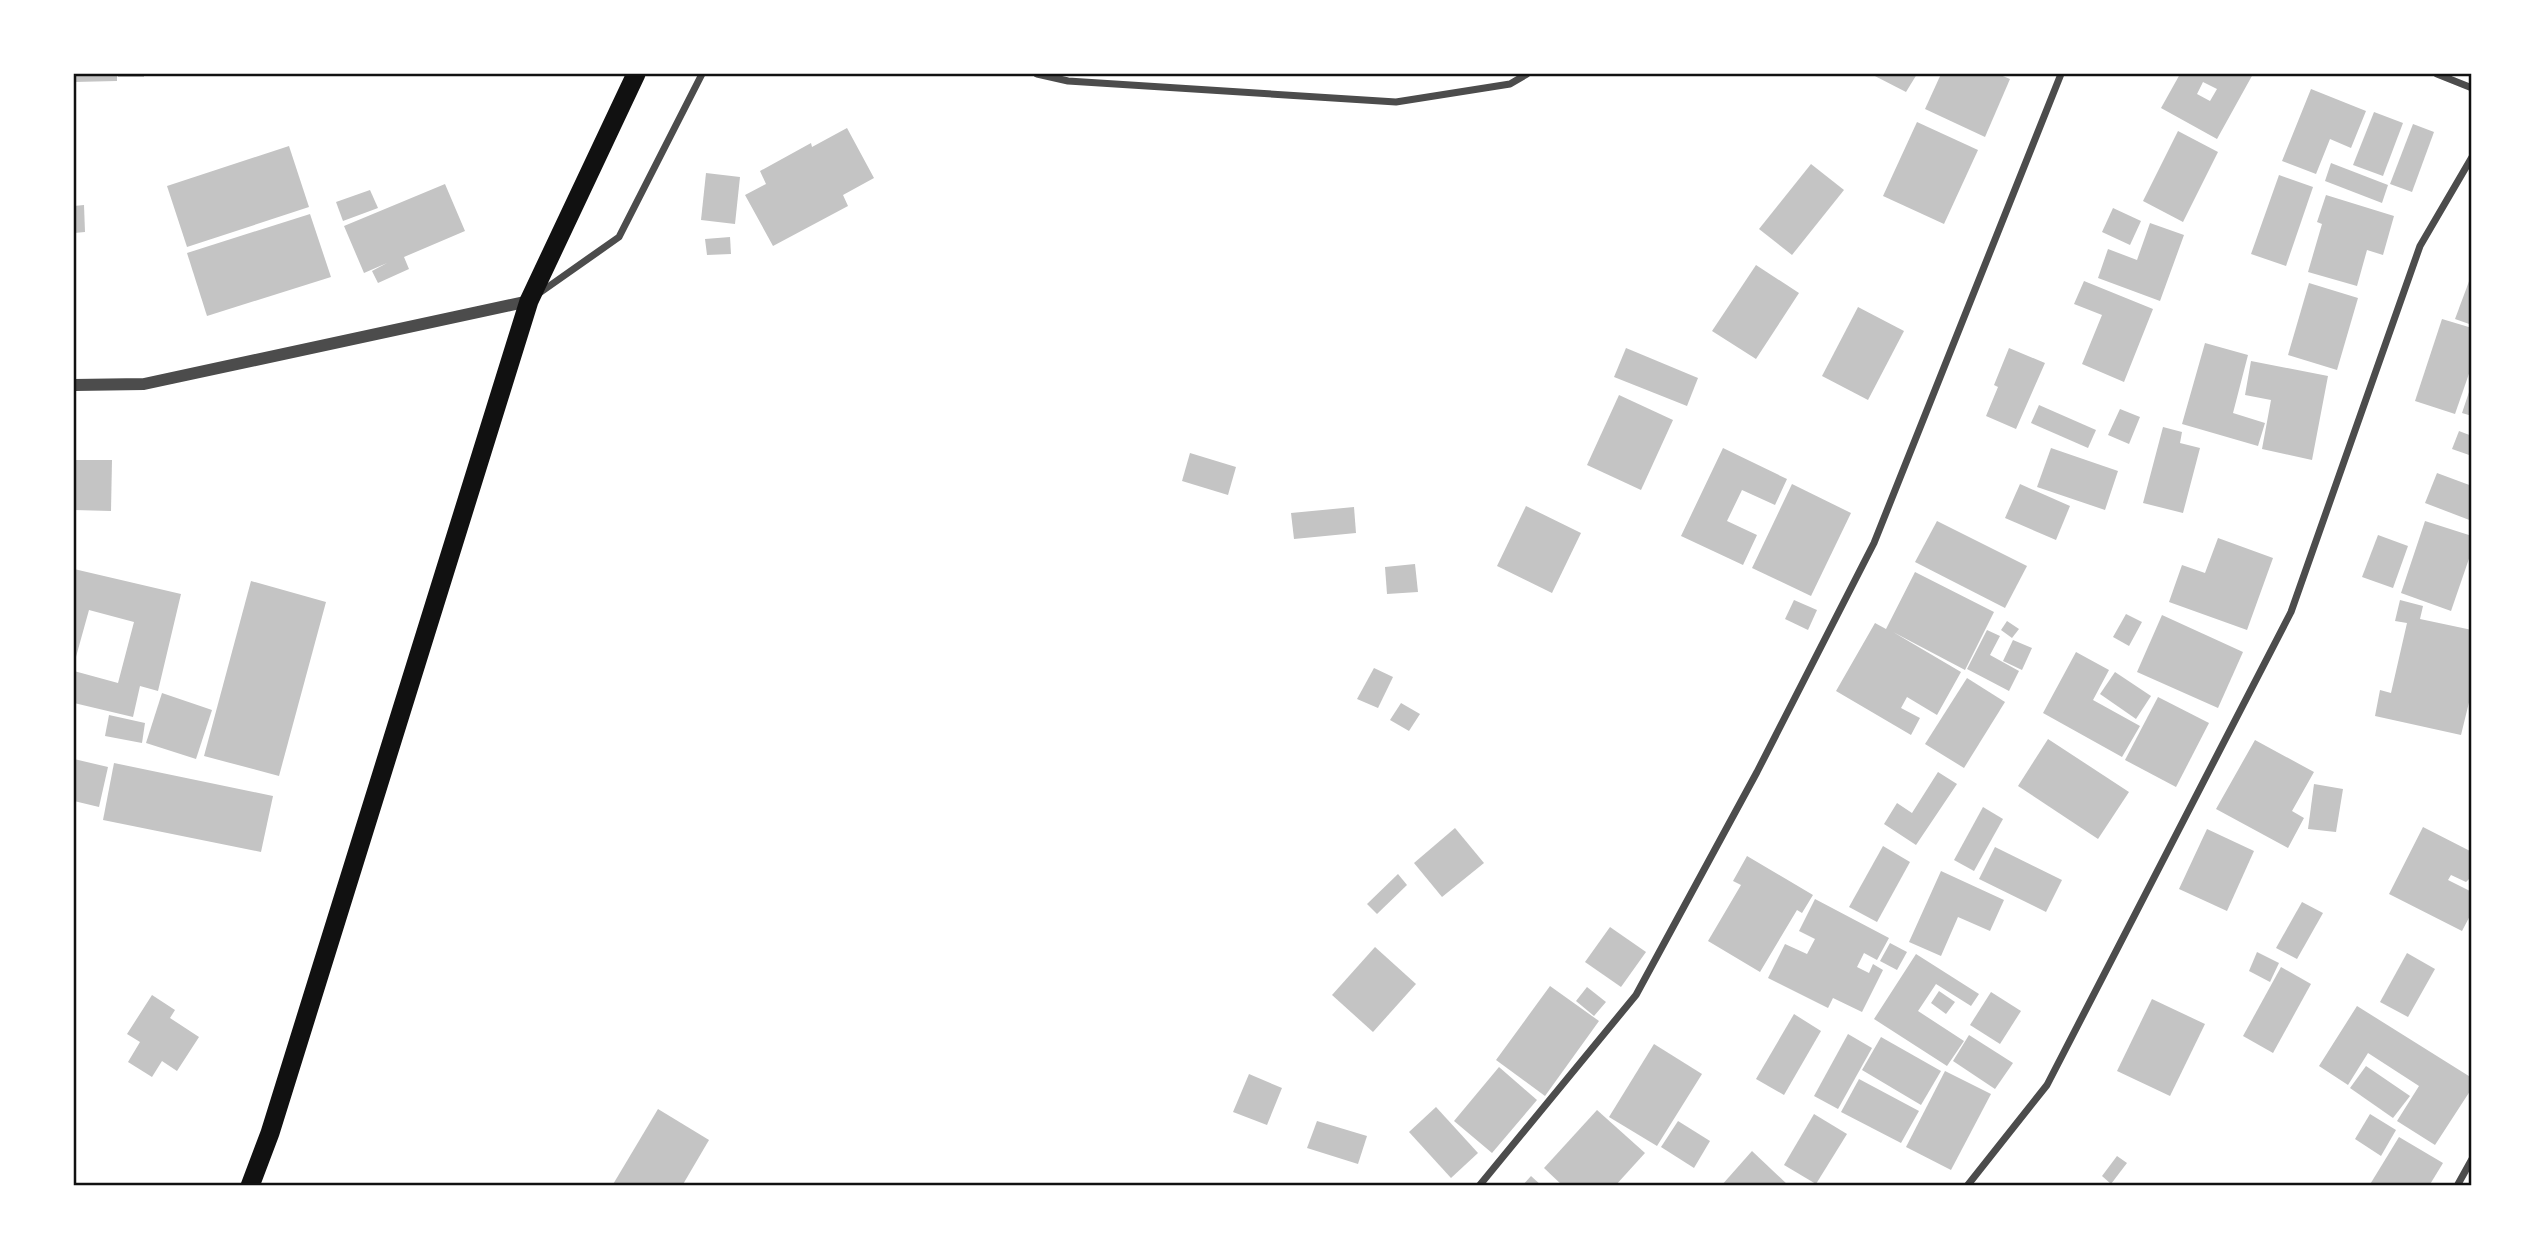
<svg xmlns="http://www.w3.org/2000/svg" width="2545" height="1259" viewBox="0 0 2545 1259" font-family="'Public Sans',sans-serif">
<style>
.building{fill:#c4c4c4;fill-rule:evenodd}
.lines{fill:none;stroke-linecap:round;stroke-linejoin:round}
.minor{stroke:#4c4c4c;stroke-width:7}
.tertiary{stroke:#4c4c4c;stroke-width:12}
.trunk{stroke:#111;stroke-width:19}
.neatline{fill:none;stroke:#111;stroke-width:2.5}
</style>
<rect width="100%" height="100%" fill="#fff"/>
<g class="building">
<polygon points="74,74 117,74 117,81 74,82"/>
<rect x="118" y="74" width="26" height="3"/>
<polygon points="1871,74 1917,74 1906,92"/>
<polygon points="1941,74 1998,74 2010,79 1985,137 1925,109"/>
<path d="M 2180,74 L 2253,74 L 2217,139 L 2161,108 ZM 2203,82 L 2217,89 L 2210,101 L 2197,94 Z"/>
<polygon points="2311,89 2366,111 2351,148 2330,139 2316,174 2282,161"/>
<polygon points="2374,112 2403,123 2383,176 2353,165"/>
<polygon points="1917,122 1978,150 1944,224 1883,196"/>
<polygon points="2413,124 2434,132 2412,192 2390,184"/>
<polygon points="847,128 874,178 843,195 848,206 773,246 745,195 766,184 760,171 811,143 812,147"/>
<polygon points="2178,131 2218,152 2183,222 2143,201"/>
<polygon points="289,146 309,207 187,247 167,186"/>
<polygon points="2331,163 2388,185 2382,203 2325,181"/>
<polygon points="1811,164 1844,190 1792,255 1759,229"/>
<polygon points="706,173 740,177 735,224 701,220"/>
<polygon points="2279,175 2313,187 2286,266 2251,254"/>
<polygon points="445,184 465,231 404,257 409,269 378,283 372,271 387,263 364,273 344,226"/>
<polygon points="370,190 378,208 343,221 336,202"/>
<polygon points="2326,195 2394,216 2383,255 2367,250 2357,286 2308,272 2322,224 2317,222"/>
<polygon points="84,205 85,232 74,233 74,206"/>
<polygon points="2113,208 2141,221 2130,245 2102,232"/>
<polygon points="310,214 331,277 207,316 187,253"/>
<polygon points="2150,223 2184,235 2160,301 2098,278 2108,249 2137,260"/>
<polygon points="730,237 731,254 707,255 705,239"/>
<polygon points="1756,265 1799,293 1756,359 1712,331"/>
<polygon points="2471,276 2472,276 2472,325 2455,319"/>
<polygon points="2084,281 2153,309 2124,382 2082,364 2102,315 2074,304"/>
<polygon points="2309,283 2358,298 2337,370 2288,355"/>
<polygon points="1858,307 1904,331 1868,400 1822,376"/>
<polygon points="2442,319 2472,328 2472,365 2455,414 2415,401"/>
<polygon points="2205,343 2248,355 2233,413 2265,423 2258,446 2182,424"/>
<polygon points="1626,348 1698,378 1687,406 1614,377"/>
<polygon points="2009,348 2045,363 2016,429 1986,416 1998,387 1994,385"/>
<polygon points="2251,361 2328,376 2312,460 2262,449 2271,400 2245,395"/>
<polygon points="2471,386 2472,386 2472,416 2462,413"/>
<polygon points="1619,395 1673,420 1641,490 1587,465"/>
<polygon points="2039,405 2096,430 2088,448 2031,423"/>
<polygon points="2120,409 2140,417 2129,444 2108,435"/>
<polygon points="2163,427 2182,432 2180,443 2200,448 2183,513 2143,503"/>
<polygon points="2459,431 2472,436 2472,456 2452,449"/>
<polygon points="1723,448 1787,479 1775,505 1742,490 1727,521 1757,535 1743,565 1681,536"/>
<polygon points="2051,448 2118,471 2105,510 2037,487"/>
<polygon points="1190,453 1236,467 1228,495 1182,481"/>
<polygon points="74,460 112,460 111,511 74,510"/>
<polygon points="2437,473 2472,486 2472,521 2425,503"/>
<polygon points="1792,484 1851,513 1811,596 1752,568"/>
<polygon points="2020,484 2070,506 2056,540 2005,518"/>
<polygon points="1526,506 1581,533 1552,593 1497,566"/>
<polygon points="1354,507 1356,533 1294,539 1291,513"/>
<polygon points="1937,521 2027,566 2005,608 1915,562"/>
<polygon points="2425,521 2472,536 2472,550 2451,611 2401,593"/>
<polygon points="2378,535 2408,546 2393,588 2362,577"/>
<polygon points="2218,538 2273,558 2247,630 2169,602 2182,565 2205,573"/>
<polygon points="1415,564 1418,592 1387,594 1385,567"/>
<polygon points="74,569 181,594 158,691 140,686 133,717 74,703 74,671 118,683 134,622 89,610 74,664"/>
<polygon points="1915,572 1994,612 1965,670 1893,632 1961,672 1937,715 1907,697 1901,708 1920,718 1911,735 1836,691 1875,623 1886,629"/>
<polygon points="251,581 326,602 279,776 204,756"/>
<polygon points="1794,600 1817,610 1808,630 1785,619"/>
<polygon points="2400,600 2423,606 2420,619 2472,630 2472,690 2461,735 2375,716 2380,690 2391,693 2407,623 2395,621"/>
<polygon points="2126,614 2142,622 2129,646 2113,637"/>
<polygon points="2162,615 2243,652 2218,708 2137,672"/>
<polygon points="2007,621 2019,629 2012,638 2001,630"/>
<polygon points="1987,630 2000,636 1990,655 2019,671 2009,691 1967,669"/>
<polygon points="2013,640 2032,648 2022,670 2003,661"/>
<polygon points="2076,652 2109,670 2093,700 2140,726 2122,757 2043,713"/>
<polygon points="1374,668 1393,677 1378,708 1357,699"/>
<polygon points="2115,672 2151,696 2136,719 2100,694"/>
<polygon points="1967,678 2005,702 1964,768 1925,744"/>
<polygon points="162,693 212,710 196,759 146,743"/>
<polygon points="2158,697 2209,723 2176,787 2125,760"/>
<polygon points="1401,703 1420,714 1409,731 1390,720"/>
<polygon points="109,715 145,723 142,743 105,736"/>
<polygon points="2048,739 2129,792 2098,839 2018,786"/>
<polygon points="2255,740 2314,772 2292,811 2304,818 2288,848 2216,809"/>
<polygon points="74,759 108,767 99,807 74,801"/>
<polygon points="114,763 273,796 261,852 103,820"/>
<polygon points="1938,772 1957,784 1916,845 1884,824 1897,803 1912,813"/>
<polygon points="2314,784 2343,789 2336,832 2308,829"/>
<polygon points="1983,807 2003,819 1974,871 1954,860"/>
<polygon points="2423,827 2472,852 2472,876 2466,882 2451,875 2448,880 2472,892 2472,912 2462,931 2389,894"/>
<polygon points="1455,828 1484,863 1442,897 1414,863"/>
<polygon points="2207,829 2254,851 2227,911 2179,889"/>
<polygon points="1883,846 1910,862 1877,922 1849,907"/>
<polygon points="1995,847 2062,880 2046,912 1979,879"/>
<polygon points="1747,856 1813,895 1802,913 1797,910 1760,972 1708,941 1741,885 1733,881"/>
<polygon points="1941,871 2004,900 1990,931 1958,917 1941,956 1909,942"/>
<polygon points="1398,874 1407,885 1377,914 1367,904"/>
<polygon points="1815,899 1889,938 1877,960 1864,953 1857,967 1869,973 1873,964 1883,970 1862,1012 1833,998 1828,1008 1768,978 1785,944 1807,954 1815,939 1799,931"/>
<polygon points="2302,902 2323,913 2297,959 2276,948"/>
<polygon points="1610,927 1646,952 1621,987 1585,962"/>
<polygon points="1890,943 1907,952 1897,970 1880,961"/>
<polygon points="1375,947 1416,984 1373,1032 1332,995"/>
<polygon points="2257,952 2279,963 2270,982 2249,971"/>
<polygon points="2407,953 2435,969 2408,1017 2380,1002"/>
<polygon points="1916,954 1979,994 1971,1006 1936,984 1918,1011 1964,1041 1947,1066 1874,1019"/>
<polygon points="2281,967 2311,984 2273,1053 2243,1036"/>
<polygon points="1550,986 1599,1021 1545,1096 1496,1060"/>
<polygon points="1587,987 1606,1002 1594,1016 1576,1001"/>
<polygon points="1939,991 1955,1002 1946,1014 1931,1003"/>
<polygon points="1991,992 2021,1011 2000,1044 1970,1025"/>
<polygon points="152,995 175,1010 170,1018 199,1037 177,1071 162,1061 152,1077 128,1062 140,1042 127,1034"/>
<polygon points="2152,999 2205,1024 2170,1096 2117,1071"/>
<polygon points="2357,1006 2472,1078 2472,1088 2435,1145 2397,1121 2419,1086 2368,1053 2348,1085 2319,1066"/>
<polygon points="1794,1014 1821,1031 1784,1095 1756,1079"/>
<polygon points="1848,1034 1872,1048 1838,1109 1814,1096"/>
<polygon points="1969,1035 2013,1063 1995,1089 1953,1061"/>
<polygon points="1881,1037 1941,1071 1921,1105 1862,1070"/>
<polygon points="1654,1044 1702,1074 1657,1146 1609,1117"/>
<polygon points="2366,1066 2410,1096 2393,1118 2350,1088"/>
<polygon points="1499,1067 1537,1100 1492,1153 1454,1121"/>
<polygon points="1945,1071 1991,1094 1951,1170 1906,1147"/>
<polygon points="1249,1074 1282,1088 1267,1125 1233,1112"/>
<polygon points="1859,1079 1919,1111 1901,1143 1841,1112"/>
<polygon points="1436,1107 1478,1153 1451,1178 1409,1132"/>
<polygon points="658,1109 709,1140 682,1186 612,1186"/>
<polygon points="1597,1110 1645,1153 1615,1186 1563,1186 1544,1168"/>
<polygon points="1814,1114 1847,1134 1816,1184 1784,1165"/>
<polygon points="2370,1114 2396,1130 2381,1156 2355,1139"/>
<polygon points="1317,1121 1367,1136 1358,1164 1307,1148"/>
<polygon points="1678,1121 1710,1141 1694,1168 1661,1147"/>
<polygon points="2399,1137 2443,1163 2429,1186 2369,1186"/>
<polygon points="1752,1151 1789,1186 1721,1186"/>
<polygon points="2117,1156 2127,1163 2111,1184 2102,1176"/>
<polygon points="1531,1176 1542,1186 1522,1186"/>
</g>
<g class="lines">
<g class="minor">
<polyline points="1037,74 1068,81 1396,102 1510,84 1527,74"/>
<polyline points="2437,74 2472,88"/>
<polyline points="538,294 619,237 702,74"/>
<polyline points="1479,1186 1636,995 1757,772 1874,543 2061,74"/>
<polyline points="1967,1186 2047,1085 2291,612 2420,246 2472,157"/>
<polyline points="2457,1186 2472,1159"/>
</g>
<polyline class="tertiary" points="74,385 144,384 529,301"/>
<polyline class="trunk" points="250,1186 270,1133 529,301 636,74"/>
</g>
<rect width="2545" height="1259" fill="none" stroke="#ffffff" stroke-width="150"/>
<rect x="75" y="75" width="2395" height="1109" class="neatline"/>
</svg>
